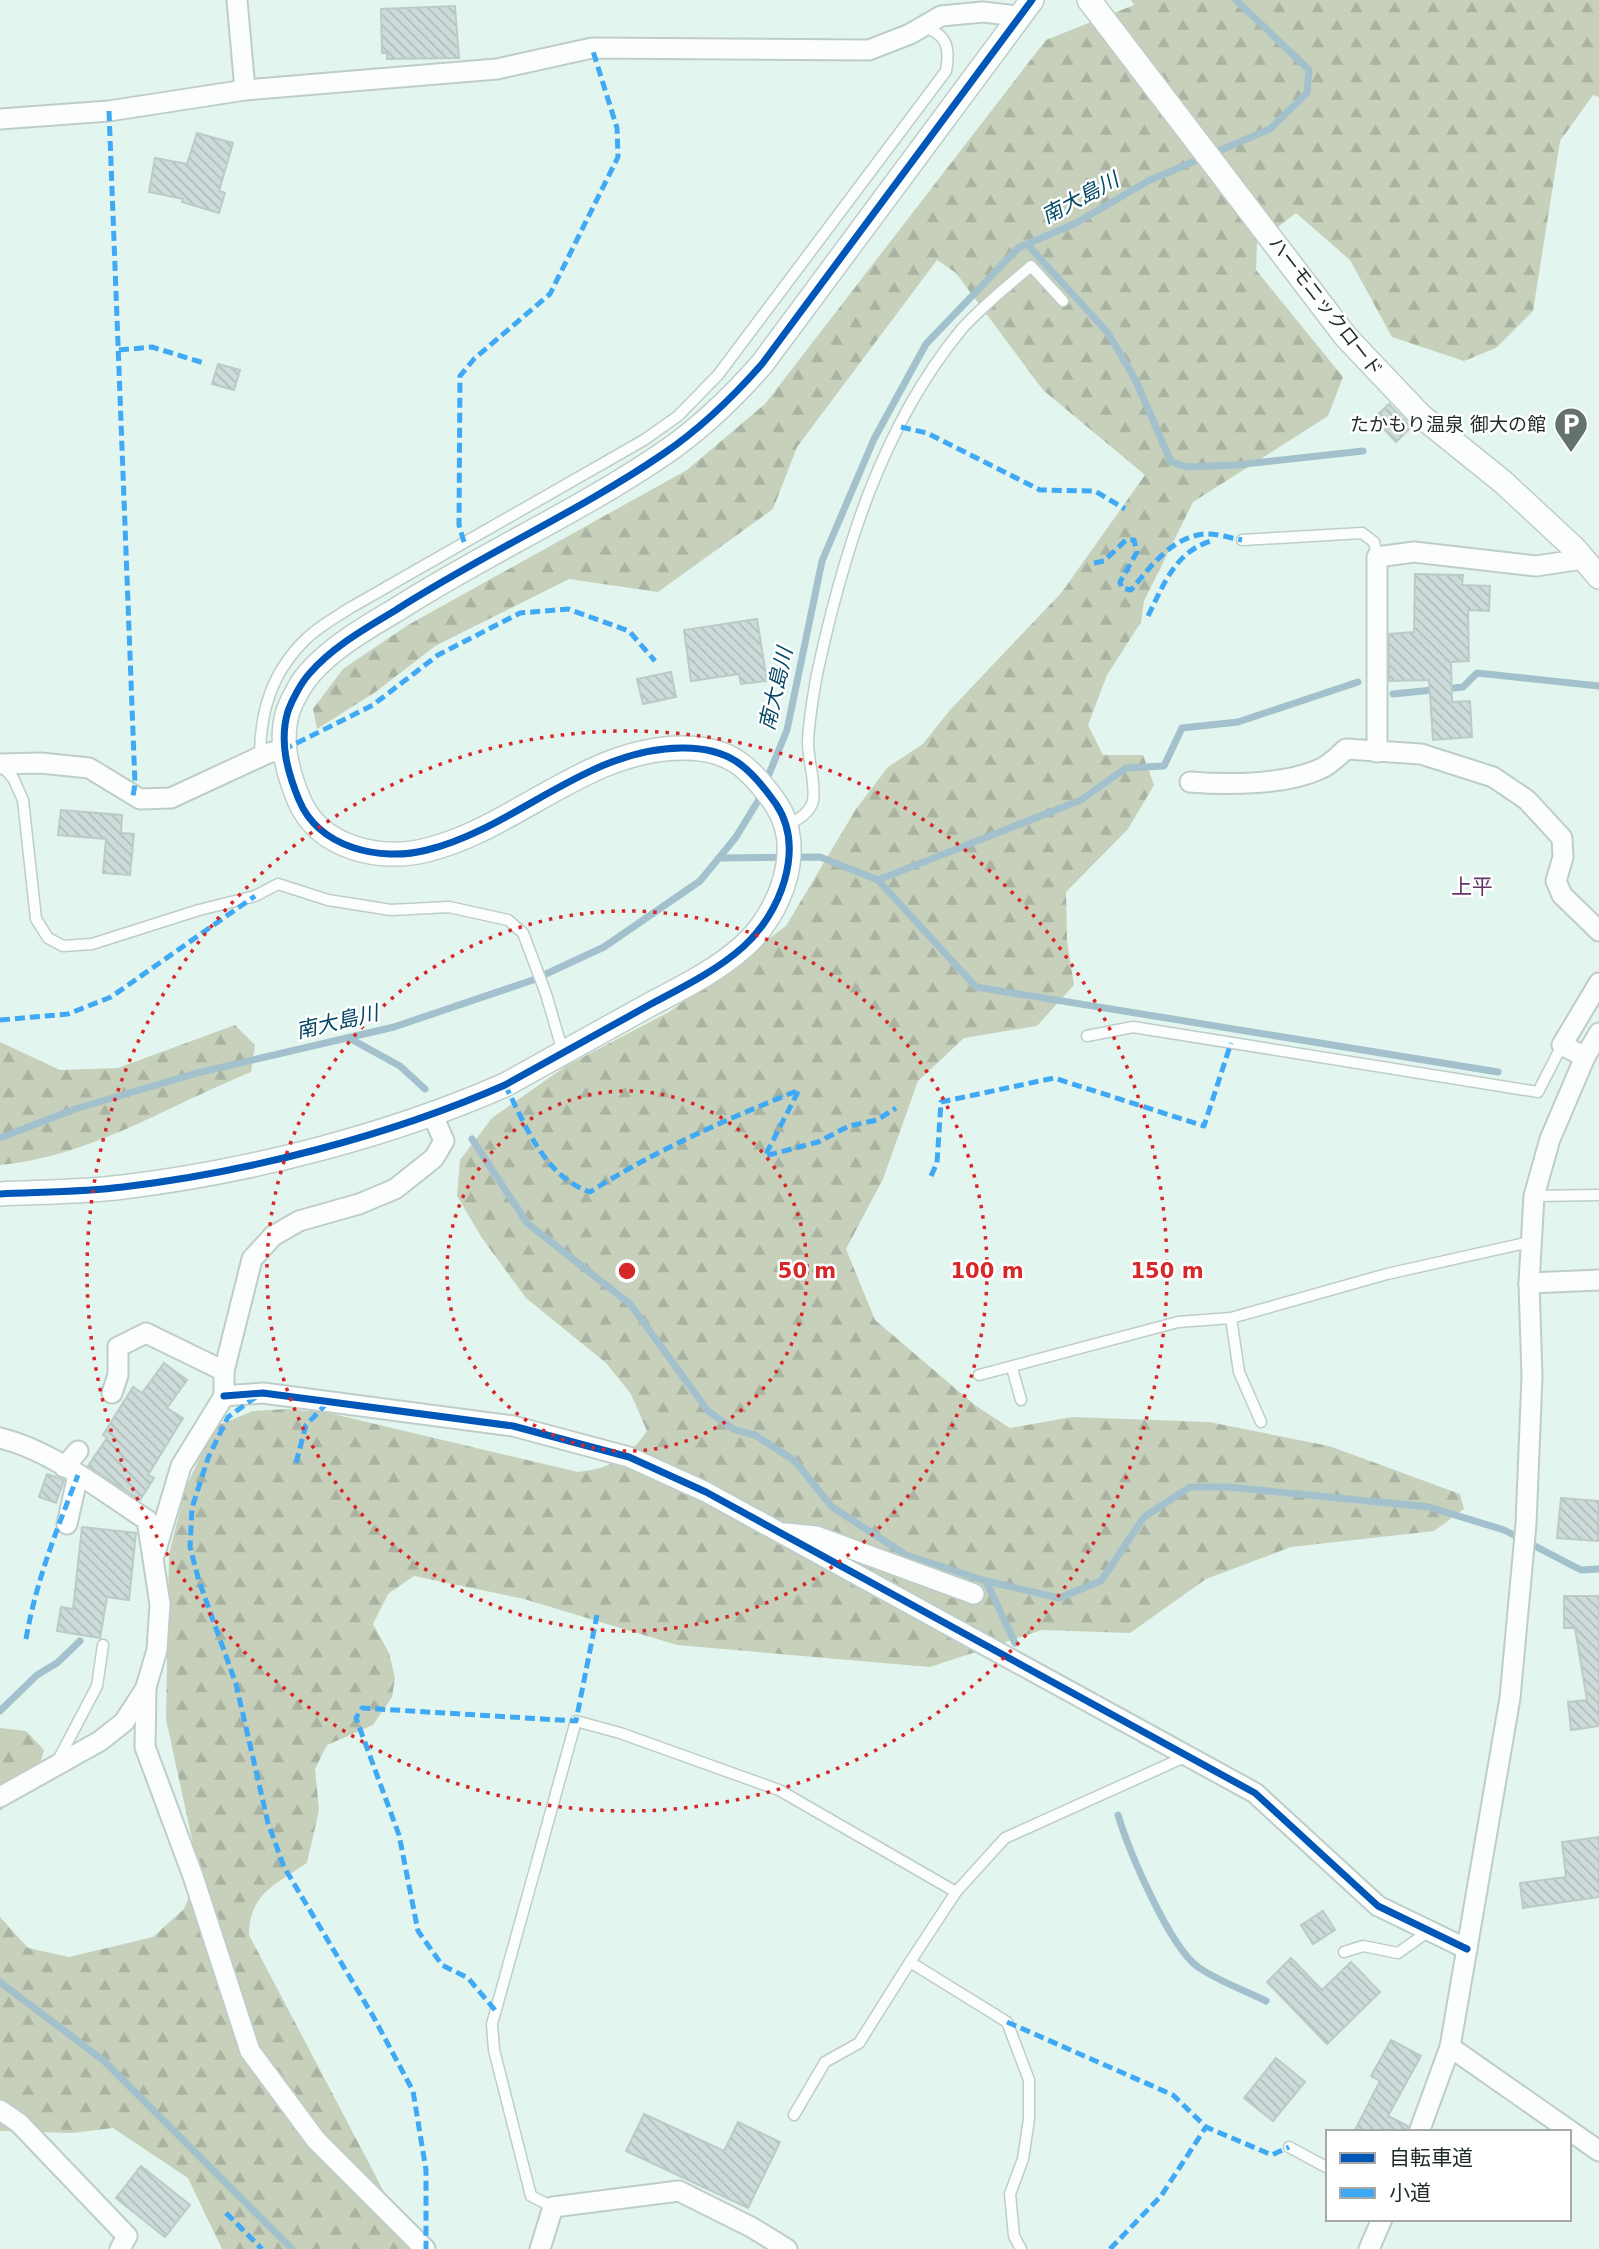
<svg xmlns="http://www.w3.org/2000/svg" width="1599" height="2249" viewBox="0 0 1599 2249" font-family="'DejaVu Sans','Noto Sans JP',sans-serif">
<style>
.forest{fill:url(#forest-firs)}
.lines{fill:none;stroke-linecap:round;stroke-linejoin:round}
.stream{stroke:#a3c1cd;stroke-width:7}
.building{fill:url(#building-back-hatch);stroke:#bccbc8;stroke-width:2}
.service-casing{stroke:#bfcdc8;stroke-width:13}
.minor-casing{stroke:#bfcdc8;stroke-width:23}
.tertiary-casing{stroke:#bfcdc8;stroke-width:26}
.service{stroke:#fbfefd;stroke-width:10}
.minor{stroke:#fbfefd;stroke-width:19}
.tertiary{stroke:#fbfefd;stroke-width:23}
.quiet{stroke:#3fa9f5;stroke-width:5;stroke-dasharray:10 5;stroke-linecap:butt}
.cycleway-casing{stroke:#fff;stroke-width:11}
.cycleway{stroke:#0057b8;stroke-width:7}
.ring{fill:none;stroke:#d62828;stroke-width:3.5;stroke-dasharray:3.5 7}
.labels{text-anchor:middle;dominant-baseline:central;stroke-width:5;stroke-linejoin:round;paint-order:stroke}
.street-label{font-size:19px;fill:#1f2b27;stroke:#fff}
.poi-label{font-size:19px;fill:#1f2b27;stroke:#fff;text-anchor:end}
.water-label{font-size:21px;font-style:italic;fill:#034965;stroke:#fff}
.neighbourhood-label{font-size:21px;fill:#623468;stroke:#fff}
.centre{fill:#d62828;stroke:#fff;stroke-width:3.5}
.ring-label{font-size:21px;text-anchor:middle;font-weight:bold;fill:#d62828;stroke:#fff;stroke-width:5;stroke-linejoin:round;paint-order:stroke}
</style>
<defs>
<pattern id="forest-firs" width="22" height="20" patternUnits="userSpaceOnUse" patternTransform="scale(1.75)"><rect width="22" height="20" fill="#c6d0bb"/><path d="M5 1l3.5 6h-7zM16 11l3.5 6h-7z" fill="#aab3a1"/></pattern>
<pattern id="building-back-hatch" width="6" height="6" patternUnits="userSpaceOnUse" patternTransform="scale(1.75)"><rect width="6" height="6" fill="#cddcda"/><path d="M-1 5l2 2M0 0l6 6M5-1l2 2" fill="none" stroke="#b0bdbb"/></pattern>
</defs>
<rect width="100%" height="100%" fill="#e3f5ef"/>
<g class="forest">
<path d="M 1131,0 L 1599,0 L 1599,97 L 1593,95 L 1560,141 L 1533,311 L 1496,348 L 1464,361 L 1392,337 L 1350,260 L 1296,213 L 1257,243 L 1256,270 L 1343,377 L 1328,416 L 1193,502 L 1144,601 L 1141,622 L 1107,675 L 1088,725 L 1103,755 L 1143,755 L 1154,785 L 1128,829 L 1066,892 L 1067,941 L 1074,985 L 1037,1026 L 964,1038 L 918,1081 L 883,1179 L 846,1249 L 875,1320 L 976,1406 L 1010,1428 L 1072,1417 L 1209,1422 L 1329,1446 L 1460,1494 L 1464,1509 L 1434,1531 L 1291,1547 L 1206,1579 L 1130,1633 L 1042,1630 L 930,1667 L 677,1645 L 524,1599 L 414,1576 L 388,1594 L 373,1624 L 389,1653 L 395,1678 L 392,1697 L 373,1725 L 327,1745 L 315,1769 L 319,1810 L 307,1863 C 276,1884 249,1894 249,1935 L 414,2249 L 222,2249 L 188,2178 L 113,2128 L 72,2133 L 0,2131 L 0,1917 L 28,1948 L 69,1957 L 153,1937 L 184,1909 L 199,1872 L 166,1719 L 169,1554 L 186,1487 L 214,1427 L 253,1411 L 286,1409 L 329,1413 L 578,1472 C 610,1469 629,1457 647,1431 L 631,1394 L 606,1363 L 526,1298 L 482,1238 L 457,1196 L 460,1160 L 492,1118 L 566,1066 L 669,1012 L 786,926 L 856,809 L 888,767 L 923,744 L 950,710 L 1062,592 L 1145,475 L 1043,390 L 956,273 L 937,260 L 797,447 L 773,509 L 658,592 L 569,579 L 435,646 L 377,691 L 317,729 L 313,709 L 343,669 L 408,625 L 687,470 L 765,404 L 1046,40 L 1134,5 Z"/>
<path d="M 235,1025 L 255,1045 L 251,1072 C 169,1105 90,1157 0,1165 L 0,1042 L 60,1070 L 118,1068 Z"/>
<polygon points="0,1728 26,1731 44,1750 34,1784 0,1811"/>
</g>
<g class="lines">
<g class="stream">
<polyline points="1027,244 1108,333 1135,379 1171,462 1187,467 1236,465 1363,451"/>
<polyline points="1393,694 1463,687 1477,673 1599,686"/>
<polyline points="719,858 820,857 878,880 976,987 1498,1072"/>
<polyline points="878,880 1081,800 1126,768 1164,766 1182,728 1238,722 1358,682"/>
<polyline points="349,1038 400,1066 425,1089"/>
<polyline points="0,1138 75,1109 197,1073 394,1027 533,980 604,947 700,881 736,837 758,801 787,730 822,561 874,439 926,344 1018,248 1076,223 1148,181 1270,129 1307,93 1309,70 1236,0"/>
<polyline points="472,1139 527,1223 630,1304 708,1411 735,1430 755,1435 795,1461 832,1507 906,1555 986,1581 1059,1598 1101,1581 1144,1517 1190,1487 1228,1487 1429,1507 1504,1530 1581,1570 1599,1569"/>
<polyline points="986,1581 1015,1643"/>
<polyline points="0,1711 37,1675 57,1663 80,1641"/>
<path d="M 1118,1815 C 1129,1851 1169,1946 1198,1967 C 1218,1981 1244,1990 1266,2001"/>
<polyline points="0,1982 104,2061 292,2249"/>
</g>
</g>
<g class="building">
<polygon points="455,6 459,58 387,59 387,53 382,53 381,9"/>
<polygon points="197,133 233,143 219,191 225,193 219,213 182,202 183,199 149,192 155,158 187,164"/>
<polygon points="218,364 240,370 234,390 212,384"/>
<polygon points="1389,404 1411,427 1396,442 1374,418"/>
<polygon points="1415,574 1463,575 1462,585 1490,586 1489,611 1468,610 1469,661 1451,662 1452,702 1470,701 1472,737 1433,740 1429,680 1389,681 1389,634 1414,632"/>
<polygon points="757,619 767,681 741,684 739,674 691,681 684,630"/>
<polygon points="671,672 676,697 643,704 637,679"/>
<polygon points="61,810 122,815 121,833 134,834 130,875 103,873 106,839 58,835"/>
<polygon points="164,1363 187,1380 167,1408 183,1418 148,1475 154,1478 140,1500 88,1466 107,1438 103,1435 133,1387 142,1393"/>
<polygon points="47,1474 64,1480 56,1503 39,1497"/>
<polygon points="1561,1498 1599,1501 1598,1541 1557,1538"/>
<polygon points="82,1527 136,1533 129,1600 107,1597 100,1638 57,1631 61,1607 73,1609"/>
<polygon points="1564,1596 1599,1596 1599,1726 1571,1730 1568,1702 1587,1700 1575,1628 1564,1628"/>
<polygon points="1599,1837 1599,1897 1523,1908 1520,1883 1566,1877 1562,1842"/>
<polygon points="1323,1911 1335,1930 1313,1944 1301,1925"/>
<polygon points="1291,1958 1322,1990 1351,1962 1380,1992 1327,2044 1267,1982"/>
<polygon points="1391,2040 1421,2056 1388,2116 1408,2126 1407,2132 1354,2132 1380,2081 1371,2076"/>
<polygon points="1276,2058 1305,2082 1273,2121 1244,2098"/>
<polygon points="644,2114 724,2151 738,2122 780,2142 748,2208 626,2151"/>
<polygon points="141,2166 190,2205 165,2237 116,2198"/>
</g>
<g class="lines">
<g class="service-casing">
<g id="service">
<polyline points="1242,540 1362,533 1374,542 1377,557"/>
<path d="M 260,756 C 260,711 272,672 306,639 C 318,627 336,617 350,608 L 644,440 L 678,416 L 718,375 L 946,71 C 950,49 948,34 923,27"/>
<polyline points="0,764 13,778 23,800 36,919 48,938 63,946 92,944 199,910 255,896 278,884 328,900 391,910 449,907 508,920 523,933 546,994 563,1052"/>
<path d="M 787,826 C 797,820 810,813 813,801 C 816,783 808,761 808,742 C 809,720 813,696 817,674 C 843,554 881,427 961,330 C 981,307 1008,286 1031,266 L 1063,301"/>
<polyline points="1087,1036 1133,1027 1538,1092 1562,1045"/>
<polyline points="1534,1196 1599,1195"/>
<polyline points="1231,1318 1239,1372 1261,1422"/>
<polyline points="1012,1368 1021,1400"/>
<polyline points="979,1375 1178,1322 1231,1318 1387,1274 1530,1242"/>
<polyline points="58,1760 97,1686 103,1645"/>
<polyline points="1344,1952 1363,1946 1398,1953 1429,1931"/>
<polyline points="794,2115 825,2062 859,2043 910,1962"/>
<polyline points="1289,2147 1328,2168"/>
<polyline points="553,2207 531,2196 494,2050 492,2024 576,1721 620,1733 779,1790 956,1892"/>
<polyline points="1021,2249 1014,2236 1010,2194 1023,2159 1029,2119 1029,2080 1007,2022 910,1962 956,1892 1005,1838 1187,1756"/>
</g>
</g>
<g class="minor-casing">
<g id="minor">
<polyline points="237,0 245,90"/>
<polyline points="0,119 109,111 245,90 497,69 592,48 869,50 910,34 941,16 983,12 1018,16"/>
<polyline points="1377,752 1377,557 1414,552 1536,566 1583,559"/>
<polyline points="0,764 41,763 89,768 140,799 171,798 268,753 283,750"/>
<path d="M 1190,782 C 1228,785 1285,785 1320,769 C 1330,765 1338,756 1346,749 L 1421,754 L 1493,777 L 1527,800 L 1562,838 L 1563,857 L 1556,881 L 1562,895 L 1599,931"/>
<polyline points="1585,1057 1562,1045 1599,983"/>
<polyline points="1529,1283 1599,1280"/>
<polyline points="112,1393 118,1375 118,1347 146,1333 224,1371"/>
<polyline points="224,1396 263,1393 513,1426 629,1457 706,1492 1255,1793 1378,1906 1467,1949"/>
<path d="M 0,1438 C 53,1451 102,1491 147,1520 L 160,1604 L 157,1650 L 146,1687 L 145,1747 L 193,1876 L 250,2051 L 316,2140 L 425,2249"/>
<polyline points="64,1467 78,1451"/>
<polyline points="67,1524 78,1475"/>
<polyline points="786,1533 816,1536 974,1594"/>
<polyline points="155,1553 181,1466 224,1396 224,1371 252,1259 273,1236 299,1221 359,1204 395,1189 434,1158 444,1141 432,1113"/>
<polyline points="0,1797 100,1741 124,1722 146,1688"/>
<polyline points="1450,2047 1599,2151"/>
<polyline points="0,2110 19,2123 127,2236 120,2249"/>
<polyline points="1419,2132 1450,2047 1510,1698 1526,1524 1532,1377 1529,1283 1534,1196 1550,1139 1585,1057 1599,1033"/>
<polyline points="540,2249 553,2207 679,2191 751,2227 787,2249"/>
<polyline points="1369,2249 1382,2219"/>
</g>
</g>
<g class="tertiary-casing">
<g id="tertiary">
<polyline points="1089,0 1346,337 1421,416 1503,482 1574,548 1599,577"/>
<path d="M 0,1194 C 41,1192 83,1192 123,1187 C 248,1172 389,1136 505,1085 C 553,1058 602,1031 651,1004 C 683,987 716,971 743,947 C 780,914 806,849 776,804 C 750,767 729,747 681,748 C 586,749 516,828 427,850 C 380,862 319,848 299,800 C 287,771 279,741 288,711 C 292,700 301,683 309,674 C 332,647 366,628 396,610 C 483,554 578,512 663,454 C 700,429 732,398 762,364 L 1032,0"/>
</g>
</g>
<use href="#service" class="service"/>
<use href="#minor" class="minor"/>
<use href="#tertiary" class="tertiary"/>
<g class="quiet">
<polyline points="109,111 135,784 133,796"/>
<polyline points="119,350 152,347 204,363"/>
<polyline points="901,427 927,433 1040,490 1095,491 1125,509"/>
<polyline points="464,542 459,525 460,376 474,359 550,294 618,157 617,128 592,48"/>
<path d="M 1094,563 L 1104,561 L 1126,540 L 1134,540 L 1137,552 L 1120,582 L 1122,588 L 1131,590 C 1151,566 1171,538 1204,534 C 1215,533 1230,538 1242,540"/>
<path d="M 1148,616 C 1164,584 1175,552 1211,541"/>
<polyline points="283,750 373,705 438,655 520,613 568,609 629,631 655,661"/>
<polyline points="0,1020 68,1014 111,997 255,896"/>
<path d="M 505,1085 C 526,1126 544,1176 590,1192 C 656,1150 727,1119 799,1090 L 765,1156 L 818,1142 L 849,1126 L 877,1120 L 896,1108"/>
<polyline points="931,1176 937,1163 941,1102 1054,1078 1204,1126 1231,1043"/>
<polyline points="256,1397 228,1417 208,1458 192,1508 190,1547 199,1581 236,1684 268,1823 284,1867 373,2016 413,2091 426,2170 426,2249"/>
<polyline points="296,1463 306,1425 328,1402"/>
<path d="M 26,1639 C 36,1581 57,1529 78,1475"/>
<polyline points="495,2010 468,1978 442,1965 418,1931 399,1835 356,1718 362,1708 576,1721 597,1615"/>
<polyline points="1007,2022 1173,2095 1206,2127 1272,2155 1289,2147"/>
<polyline points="226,2213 262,2249"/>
<polyline points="1110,2249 1161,2196 1206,2127"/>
</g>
<g class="cycleway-casing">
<g id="cycleway">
<path d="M 0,1194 C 41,1192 83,1192 123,1187 C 248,1172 389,1136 505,1085 C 553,1058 602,1031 651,1004 C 683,987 716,971 743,947 C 780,914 806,849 776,804 C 750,767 729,747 681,748 C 586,749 516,828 427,850 C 380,862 319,848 299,800 C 287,771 279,741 288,711 C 292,700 301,683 309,674 C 332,647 366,628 396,610 C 483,554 578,512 663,454 C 700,429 732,398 762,364 L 1032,0"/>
<polyline points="224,1396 263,1393 513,1426 629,1457 706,1492 1255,1793 1378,1906 1467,1949"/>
</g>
</g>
<use href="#cycleway" class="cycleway"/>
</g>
<g class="ring">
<circle cx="627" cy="1271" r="180"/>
<circle cx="627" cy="1271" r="360"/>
<circle cx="627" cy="1271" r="540"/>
</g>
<defs>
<g id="parking-pin" transform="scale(1.75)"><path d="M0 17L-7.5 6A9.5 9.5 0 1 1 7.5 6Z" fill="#64726d" stroke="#fff"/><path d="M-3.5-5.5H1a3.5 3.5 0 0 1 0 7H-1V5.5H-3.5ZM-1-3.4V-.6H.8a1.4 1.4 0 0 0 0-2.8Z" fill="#fff"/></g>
</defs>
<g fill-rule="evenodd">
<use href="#parking-pin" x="1571" y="424"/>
</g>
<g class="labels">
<g class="street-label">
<text transform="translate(1326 306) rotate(52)">ハーモニックロード</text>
</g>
<g class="poi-label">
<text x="1546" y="424">たかもり温泉 御大の館</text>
</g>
<g class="water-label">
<text transform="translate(1080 198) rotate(-28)">南大島川</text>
<text transform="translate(776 689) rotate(-77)">南大島川</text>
<text transform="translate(337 1022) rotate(-13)">南大島川</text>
</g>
<g class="neighbourhood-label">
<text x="1472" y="887">上平</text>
</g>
</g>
<circle cx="627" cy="1271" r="10" class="centre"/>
<g class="ring-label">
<text x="807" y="1278">50 m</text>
<text x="987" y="1278">100 m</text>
<text x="1167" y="1278">150 m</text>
</g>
<rect x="1326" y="2130" width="245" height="91" fill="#ffffff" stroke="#a5aaa9" stroke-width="2"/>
<rect x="1340" y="2153" width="35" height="10" fill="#0057b8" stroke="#a5aaa9" stroke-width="2"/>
<text x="1389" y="2165" font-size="21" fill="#1f2b27">自転車道</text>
<rect x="1340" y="2188" width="35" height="10" fill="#3fa9f5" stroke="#a5aaa9" stroke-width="2"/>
<text x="1389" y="2200" font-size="21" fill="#1f2b27">小道</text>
</svg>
